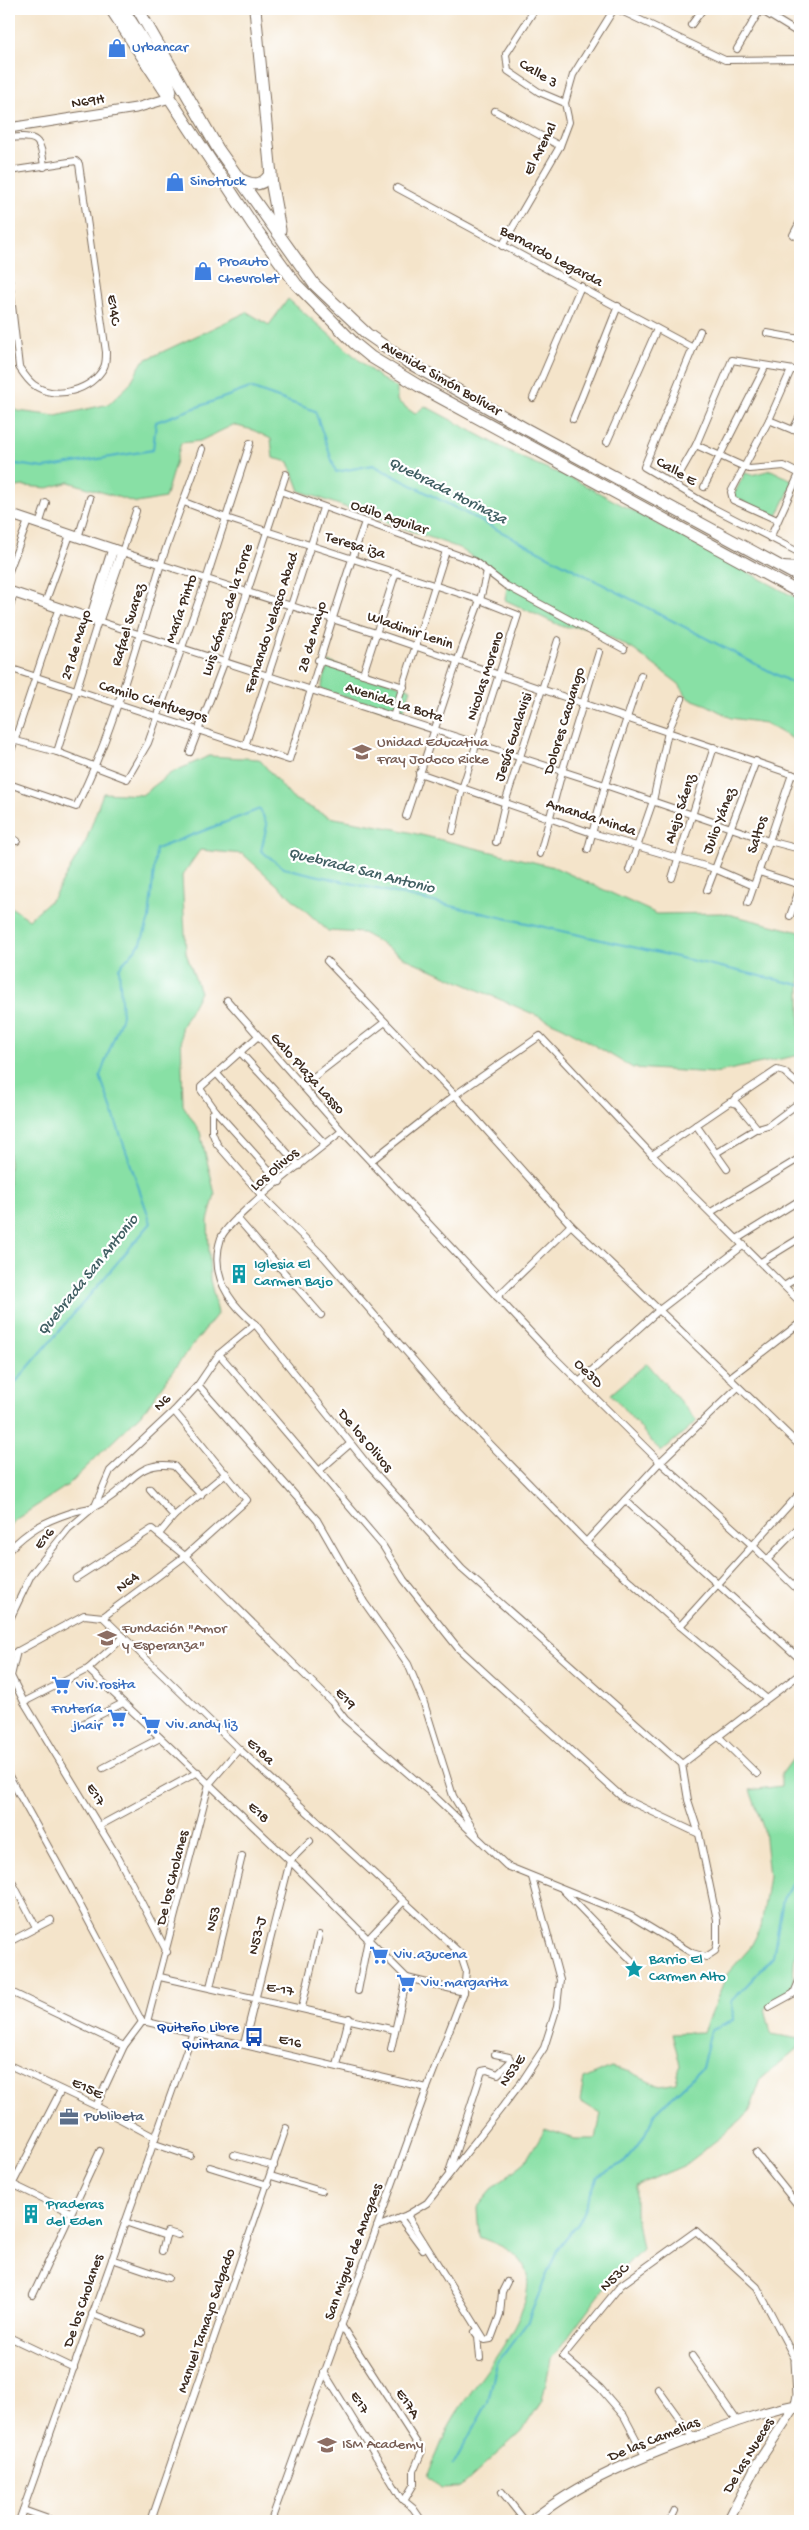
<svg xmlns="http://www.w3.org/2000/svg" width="809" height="2530" viewBox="0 0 809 2530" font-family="'Gochi Hand',sans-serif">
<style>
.green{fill:#88e0a5;stroke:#628562}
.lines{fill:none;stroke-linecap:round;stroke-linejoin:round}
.stream{stroke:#4aaeca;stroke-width:2}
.street-casing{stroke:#7c6b5a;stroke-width:8}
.secondary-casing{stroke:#7c6b5a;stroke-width:11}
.highway-casing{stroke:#7c6b5a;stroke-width:13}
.street{stroke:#fff;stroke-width:6}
.secondary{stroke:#fff;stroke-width:9}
.highway{stroke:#fff;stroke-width:11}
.labels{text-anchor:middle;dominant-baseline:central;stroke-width:4.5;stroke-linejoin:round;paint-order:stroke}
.shop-label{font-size:15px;fill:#366cbe;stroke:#fff;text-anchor:start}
.street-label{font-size:15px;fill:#3b2a1e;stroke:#fff}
.education-label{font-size:15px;fill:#785e54;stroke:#fff;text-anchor:start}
.culture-label{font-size:15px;fill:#0d838f;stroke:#fff;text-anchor:start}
.transit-label{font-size:15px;fill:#164399;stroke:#fff;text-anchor:end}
.service-label{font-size:15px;fill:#4e5e75;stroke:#fff;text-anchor:start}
.water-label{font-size:16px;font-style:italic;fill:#415f63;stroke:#fff}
</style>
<rect width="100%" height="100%" fill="#fff"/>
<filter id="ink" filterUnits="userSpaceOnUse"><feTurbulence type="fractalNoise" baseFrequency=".02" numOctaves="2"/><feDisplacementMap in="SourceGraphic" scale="10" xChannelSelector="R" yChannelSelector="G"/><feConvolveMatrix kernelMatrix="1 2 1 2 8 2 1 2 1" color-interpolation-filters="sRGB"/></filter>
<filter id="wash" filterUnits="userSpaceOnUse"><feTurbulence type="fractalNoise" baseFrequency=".0096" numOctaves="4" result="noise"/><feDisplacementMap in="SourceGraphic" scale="20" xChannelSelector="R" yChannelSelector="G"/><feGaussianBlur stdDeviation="1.12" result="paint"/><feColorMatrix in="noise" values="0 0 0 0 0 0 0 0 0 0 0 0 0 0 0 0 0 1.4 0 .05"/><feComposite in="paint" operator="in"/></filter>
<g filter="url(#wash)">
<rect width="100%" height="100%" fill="#f4e4ca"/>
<g class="green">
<polygon points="288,299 380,378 397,388 397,401 415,414 425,406 522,458 577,481 800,600 800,743 765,723 731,718 707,705 688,698 679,684 634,650 591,627 563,627 505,600 508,580 459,548 300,491 289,462 273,458 271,439 253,430 233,425 200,441 181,443 165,498 137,503 69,482 48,488 24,486 9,488 9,406 18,411 56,416 109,404 129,385 143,361 247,312 269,325"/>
<polygon points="771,470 794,481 776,518 733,496 745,473 752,475"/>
<polygon points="329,662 411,689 402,715 321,689"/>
<polygon points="209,756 259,759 292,798 329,817 396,829 554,867 657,914 723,913 800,932 800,1055 714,1073 633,1068 563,1027 405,958 363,933 328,931 243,854 200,850 182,876 186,953 200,992 181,1028 183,1105 200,1132 215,1194 208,1221 210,1280 218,1313 180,1361 145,1410 68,1485 15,1520 9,1528 9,906 29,919 53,898 86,841 103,793 142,795 171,773"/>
<polygon points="647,1363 697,1421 661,1452 611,1394"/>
<path d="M 800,1749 L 800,1927 L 794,1961 L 793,1984 L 788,1995 L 777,1998 L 765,2008 L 771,2034 L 800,2039 L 800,2046 L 761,2079 L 749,2113 L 722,2136 L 683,2166 L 636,2186 L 636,2216 L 642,2249 L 604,2288 L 551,2359 L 542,2401 L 522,2431 L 461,2487 L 441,2488 L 427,2475 C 437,2457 444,2433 454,2417 C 475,2382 539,2313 526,2271 C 520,2251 496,2244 479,2237 L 477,2208 L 497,2184 L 525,2162 L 545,2129 L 575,2139 L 596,2139 L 601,2114 L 580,2101 L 584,2079 L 611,2067 L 631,2072 L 660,2086 L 676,2083 L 680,2065 L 672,2033 L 703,2032 L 727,1974 L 750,1948 L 761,1927 L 769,1876 L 764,1830 L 750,1790 L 781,1786 L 781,1775 Z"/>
</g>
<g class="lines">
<g class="stream">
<polyline points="9,463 44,468 153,450 156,422 250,388 315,411 336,472 373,465 800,687"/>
<polyline points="9,1390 151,1223 100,1076 122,1016 119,968 141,943 149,919 156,849 260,809 267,825 261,851 284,868 800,985"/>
<polyline points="795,1825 800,1854"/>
<polyline points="453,2465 488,2402 497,2363 527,2323 557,2250 578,2224 598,2176 623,2163 646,2135 654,2114 702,2068 711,2030 733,2020 732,2001 773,1957 783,1899 800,1872"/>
</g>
</g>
</g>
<g filter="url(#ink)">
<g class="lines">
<g class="street-casing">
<g id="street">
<polyline points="535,9 506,54 508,71 539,92 565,103"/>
<polyline points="617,9 725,60 800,59"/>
<polyline points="759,9 800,34"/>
<polyline points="691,25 703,9"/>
<polyline points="737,49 760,10"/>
<polyline points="495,111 560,146"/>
<path d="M 9,138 C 37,135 41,138 44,167"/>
<path d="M 9,171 L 76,161 L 79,164 L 106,352 C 106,356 106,363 104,367 C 92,390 56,401 34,385 C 28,381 23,373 19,367 L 9,279"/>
<polyline points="397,188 693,348"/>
<polyline points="800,222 793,235 800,237"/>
<polyline points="502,246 560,146 569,122 565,103 573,75 614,9"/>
<polyline points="700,331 644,467 713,508 800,553"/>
<polyline points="767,333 800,339"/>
<polyline points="533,398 581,286"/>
<polyline points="573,419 618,306"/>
<polyline points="769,420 793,430 800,430"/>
<polyline points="793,430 800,416"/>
<polyline points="607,442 657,329"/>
<polyline points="696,445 749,469 784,466 800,474"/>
<polyline points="680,473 696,445 732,360 800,371"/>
<polyline points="704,487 765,367"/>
<polyline points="280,491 474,561 505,585 624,649"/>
<polyline points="184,502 226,518 480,600 518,615 462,789 453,831"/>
<polyline points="136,511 122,552 376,633 800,777"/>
<polyline points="777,520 733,500 731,492 769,420 791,370"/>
<polyline points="39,525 46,503"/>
<polyline points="78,538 90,498"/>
<polyline points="770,538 800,472"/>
<polyline points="782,565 800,566"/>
<polyline points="9,571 28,521"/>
<polyline points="45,603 70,535"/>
<polyline points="9,610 14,593"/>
<polyline points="318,660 404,687"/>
<path d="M 9,668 L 289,760 C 315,680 336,601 365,522"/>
<polyline points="363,674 396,572"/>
<polyline points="393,717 446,551"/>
<polyline points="9,739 57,752 127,779 148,743 206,580 250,443"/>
<polyline points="245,746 323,508"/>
<polyline points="57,752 98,621 605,785 769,841 800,849"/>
<polyline points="190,752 224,663 286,474"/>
<polyline points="9,757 59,607"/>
<polyline points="419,773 592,833 715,869 754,886"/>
<path d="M 9,784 L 76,807 C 114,731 135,648 160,567 C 172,527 189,489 202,449"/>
<polyline points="406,816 457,662 480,600 487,571"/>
<polyline points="9,836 17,841"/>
<polyline points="496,842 505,803 558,640"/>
<polyline points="588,849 605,785 641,675"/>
<polyline points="540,854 562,772 599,652"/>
<polyline points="629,870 653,801 668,732 682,699"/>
<polyline points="759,872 800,885"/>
<polyline points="672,878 714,747"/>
<polyline points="707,890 756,761"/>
<polyline points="748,903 792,774"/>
<polyline points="790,916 800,887"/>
<polyline points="327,961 455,1095 571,1225 800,1446"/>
<polyline points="227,1000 342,1131 548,1351 660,1462 752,1545 800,1592"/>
<polyline points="257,1037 201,1087 201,1090 216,1111 280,1182"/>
<polyline points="240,1052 325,1144"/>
<polyline points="217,1074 299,1166"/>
<polyline points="302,1086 385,1022"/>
<polyline points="733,1102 737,1097 777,1070 784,1072 800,1086"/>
<polyline points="216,1111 212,1114 212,1132 217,1144 262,1196 324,1257 456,1409 586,1542 680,1626 766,1698"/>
<polyline points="696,1125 727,1169"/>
<polyline points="716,1153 757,1128"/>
<polyline points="652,1155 730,1102 737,1104 758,1129 768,1126 800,1102"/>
<polyline points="371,1161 455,1095 540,1036 652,1155 800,1302"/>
<polyline points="711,1212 800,1158"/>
<polyline points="237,1218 321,1315"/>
<polyline points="737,1239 800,1200"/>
<polyline points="761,1262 800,1238"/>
<polyline points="784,1286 800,1276"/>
<polyline points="497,1297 571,1225"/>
<polyline points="219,1354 383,1546 404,1580 458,1648 495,1682 623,1798 699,1834"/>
<polyline points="729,1378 800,1323"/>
<polyline points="579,1382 658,1311 744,1245"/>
<polyline points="198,1385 317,1520 364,1602 408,1664 423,1700 453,1796 476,1834"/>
<polyline points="319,1471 350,1444"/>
<polyline points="150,1489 174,1516"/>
<polyline points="625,1500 800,1659"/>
<polyline points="159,1534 174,1516 226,1473"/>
<polyline points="586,1542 660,1462 738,1387"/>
<path d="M 9,1550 C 29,1530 43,1522 70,1513 C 78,1510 88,1509 96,1506 C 128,1492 133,1459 174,1466 L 201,1495"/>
<polyline points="767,1560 800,1526"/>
<path d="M 76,1578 L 152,1529 L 185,1556 L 332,1702 L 345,1719 L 433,1795 L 507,1866 L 631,1916 L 692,1953 L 706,1957 L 715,1951 L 717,1945 L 717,1920 L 699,1834 L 688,1800 L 682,1764 L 462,1569 L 368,1465 L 255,1324 C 228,1302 209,1274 221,1238 C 227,1219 321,1148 342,1131"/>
<polyline points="103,1617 239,1749 460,1953 466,1971 464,1992 427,2088 271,2521"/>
<polyline points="9,1621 31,1575 68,1529 95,1506 110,1471 174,1411 198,1385 219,1354 255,1324"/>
<polyline points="680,1626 800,1493"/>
<polyline points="17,1651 11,1676 24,1702 119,1859 167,1952"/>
<polyline points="9,1656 84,1615 103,1617 185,1556 247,1500 174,1411"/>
<polyline points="88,1669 290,1861 407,1978"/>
<polyline points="24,1702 88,1669 124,1637"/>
<polyline points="78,1726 123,1703"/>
<polyline points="718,1736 757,1774"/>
<polyline points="682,1764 800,1674"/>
<polyline points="103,1768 160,1738"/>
<polyline points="9,1776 70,1886 142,2022"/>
<polyline points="99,1826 198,1772"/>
<polyline points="9,1876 36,1927"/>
<polyline points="563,1890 634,1963"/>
<polyline points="9,1942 51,1920"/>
<polyline points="160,1977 395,2030"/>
<polyline points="407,1978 464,1992"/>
<polyline points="210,1987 242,1856"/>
<polyline points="9,1991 124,2046"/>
<polyline points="358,1991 368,1939 403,1902"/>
<polyline points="794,1993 800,1979"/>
<polyline points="302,2007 319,1935"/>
<polyline points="769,2007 800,1990"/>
<polyline points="142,2022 147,2022 427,2088"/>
<polyline points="147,2022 209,1784 239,1749"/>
<polyline points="244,2044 290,1861 310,1841"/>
<polyline points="391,2049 407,1978"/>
<polyline points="9,2065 96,2106 154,2137"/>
<polyline points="337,2066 349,2018"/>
<polyline points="96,2106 124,2046 142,2022"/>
<polyline points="152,2143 190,2156"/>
<polyline points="756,2153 800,2208"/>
<polyline points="234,2155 274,2166"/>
<polyline points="210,2167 268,2185"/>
<polyline points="449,2172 482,2071 487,2070 498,2074 511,2061 509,2057 495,2054"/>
<polyline points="271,2176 321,2191"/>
<polyline points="10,2183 70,2212"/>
<polyline points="9,2191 61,2090"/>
<polyline points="407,2215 485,2340 491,2339 500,2315 502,2292 507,2282"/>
<polyline points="400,2218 423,2249"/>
<polyline points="125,2222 166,2236"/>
<polyline points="377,2227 407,2215 427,2203 521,2083 544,2048 557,2007 560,1980 532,1877"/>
<polyline points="162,2251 167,2232 178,2235"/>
<polyline points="112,2259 168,2278"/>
<polyline points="33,2295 100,2151"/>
<polyline points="92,2314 142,2333"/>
<polyline points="341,2325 422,2451 414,2470 414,2484 404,2501"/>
<polyline points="475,2332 478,2336 480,2358"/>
<polyline points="9,2337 74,2368"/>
<polyline points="692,2356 738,2422"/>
<polyline points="324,2372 402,2499 413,2508 422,2521"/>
<polyline points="658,2389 693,2438"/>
<polyline points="645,2456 624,2416 600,2388 563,2356 621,2285 696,2231 757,2287 796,2361"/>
<polyline points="502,2492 525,2521"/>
<polyline points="23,2510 54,2521"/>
<polyline points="535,2518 546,2521"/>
<polyline points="19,2521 193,2032"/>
<polyline points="151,2521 286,2128"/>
<polyline points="670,2521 675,2511"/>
</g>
</g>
<g class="secondary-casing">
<g id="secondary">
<polyline points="9,128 136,108 170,98"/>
<polyline points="9,514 122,552 98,621 9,591"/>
<polyline points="91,618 113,549"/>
<path d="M 531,2521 C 580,2481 639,2458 698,2436 C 730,2424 762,2412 796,2405"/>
<polyline points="728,2521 757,2464 796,2405 798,2395 796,2361 800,2359"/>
</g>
</g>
<g class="highway-casing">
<g id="highway">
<polyline points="111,9 253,225 296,284 354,343 371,357 419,386 800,593"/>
<polyline points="123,9 167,78 171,91"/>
<polyline points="138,9 218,149 314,284 367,334 406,361 524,428 800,577"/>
<polyline points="255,9 272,186 280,230"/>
<path d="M 242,180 C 254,186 264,186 271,172"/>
</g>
</g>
<use href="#street" class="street"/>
<use href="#secondary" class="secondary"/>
<use href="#highway" class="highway"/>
</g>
</g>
<defs>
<g id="shop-bare" transform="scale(1.5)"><path d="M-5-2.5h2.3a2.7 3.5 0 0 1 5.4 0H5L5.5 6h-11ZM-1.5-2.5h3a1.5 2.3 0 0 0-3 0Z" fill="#3f7fe0" stroke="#fff" stroke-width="2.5" paint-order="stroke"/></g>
<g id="school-bare" transform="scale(1.5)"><path d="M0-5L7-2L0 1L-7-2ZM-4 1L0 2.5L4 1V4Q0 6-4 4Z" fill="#8d6e63" stroke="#fff" stroke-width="2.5" paint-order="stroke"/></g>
<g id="building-bare" transform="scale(1.5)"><path d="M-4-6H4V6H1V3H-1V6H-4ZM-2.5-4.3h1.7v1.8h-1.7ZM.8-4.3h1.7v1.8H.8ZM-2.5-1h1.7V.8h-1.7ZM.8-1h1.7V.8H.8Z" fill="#0f9aa8" stroke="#fff" stroke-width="2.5" paint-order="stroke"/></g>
<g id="supermarket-bare" transform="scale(1.5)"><path d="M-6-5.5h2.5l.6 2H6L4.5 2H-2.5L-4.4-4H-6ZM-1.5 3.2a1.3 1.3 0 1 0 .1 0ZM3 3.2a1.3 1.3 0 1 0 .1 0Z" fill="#3f7fe0" stroke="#fff" stroke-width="2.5" paint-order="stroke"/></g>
<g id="sight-bare" transform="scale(1.5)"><path d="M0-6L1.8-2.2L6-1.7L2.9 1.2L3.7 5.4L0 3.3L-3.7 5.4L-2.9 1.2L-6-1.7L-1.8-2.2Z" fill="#0f9aa8" stroke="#fff" stroke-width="2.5" paint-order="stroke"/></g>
<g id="bus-bare" transform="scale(1.5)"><path d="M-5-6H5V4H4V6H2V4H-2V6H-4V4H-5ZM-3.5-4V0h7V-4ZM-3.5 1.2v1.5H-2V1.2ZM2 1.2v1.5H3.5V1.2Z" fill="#1a4fb4" stroke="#fff" stroke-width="2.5" paint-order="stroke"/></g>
<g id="office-bare" transform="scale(1.5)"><path d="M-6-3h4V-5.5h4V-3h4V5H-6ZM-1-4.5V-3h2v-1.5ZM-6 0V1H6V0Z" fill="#5c6f8a" stroke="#fff" stroke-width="2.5" paint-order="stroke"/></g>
</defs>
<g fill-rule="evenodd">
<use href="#shop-bare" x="117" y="48"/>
<use href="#shop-bare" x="175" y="182"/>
<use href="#shop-bare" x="203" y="271"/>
<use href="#school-bare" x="362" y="752"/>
<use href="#building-bare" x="239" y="1274"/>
<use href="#school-bare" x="107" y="1638"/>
<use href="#supermarket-bare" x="61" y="1685"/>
<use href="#supermarket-bare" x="117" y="1718"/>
<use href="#supermarket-bare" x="151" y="1725"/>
<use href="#supermarket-bare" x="379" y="1955"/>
<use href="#sight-bare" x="634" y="1969"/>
<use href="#supermarket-bare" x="406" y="1983"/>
<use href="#bus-bare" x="254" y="2037"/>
<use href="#office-bare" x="69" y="2117"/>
<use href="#building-bare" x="31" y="2214"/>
<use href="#school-bare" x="327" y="2445"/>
</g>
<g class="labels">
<g class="shop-label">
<text x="132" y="48">Urbancar</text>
<text x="190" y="182">Sinotruck</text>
<text x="218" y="262">Proauto<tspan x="218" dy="17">Chevrolet</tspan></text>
<text x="76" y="1685">Viv.rosita</text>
<text x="102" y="1709" text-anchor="end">Frutería<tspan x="102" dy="17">jhair</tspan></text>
<text x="166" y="1725">Viv.andy liz</text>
<text x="394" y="1955">Viv.azucena</text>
<text x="421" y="1983">Viv.margarita</text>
</g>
<g class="street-label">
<text transform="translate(538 74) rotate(31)">Calle 3</text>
<text transform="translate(88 102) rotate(-9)">N69H</text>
<text transform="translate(541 149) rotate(-63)">El Arenal</text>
<text transform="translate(551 257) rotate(28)">Bernardo Legarda</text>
<text transform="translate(113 310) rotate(82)">E14C</text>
<text transform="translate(441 379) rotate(30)">Avenida Simón Bolívar</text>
<text transform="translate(676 472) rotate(30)">Calle E</text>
<text transform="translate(389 518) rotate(19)">Odilo Aguilar</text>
<text transform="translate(355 546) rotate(17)">Teresa iza</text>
<text transform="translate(182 609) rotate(-71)">María Pinto</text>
<text transform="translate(228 610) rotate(-72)">Luis Gómez de la Torre</text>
<text transform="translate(272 623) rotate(-72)">Fernando Velasco Abad</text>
<text transform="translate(129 625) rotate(-73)">Rafael Suarez</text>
<text transform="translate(410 631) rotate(19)">Wladimir Lenin</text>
<text transform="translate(313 637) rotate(-74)">28 de Mayo</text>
<text transform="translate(77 645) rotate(-73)">29 de Mayo</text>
<text transform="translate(486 676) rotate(-72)">Nicolas Moreno</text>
<text transform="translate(153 702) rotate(17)">Camilo Cienfuegos</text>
<text transform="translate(394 703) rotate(18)">Avenida La Bota</text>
<text transform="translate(565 721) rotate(-73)">Dolores Cacuango</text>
<text transform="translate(514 737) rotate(-72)">Jesús Gualavisi</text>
<text transform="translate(681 809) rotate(-72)">Alejo Sáenz</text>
<text transform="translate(591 818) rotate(18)">Amanda Minda</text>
<text transform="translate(720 821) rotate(-69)">Julio Yánez</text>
<text transform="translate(758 835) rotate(-72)">Saltos</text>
<text transform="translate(307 1074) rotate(48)">Galo Plaza Lasso</text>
<text transform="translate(275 1170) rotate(-40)">Los Olivos</text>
<text transform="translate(588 1374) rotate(45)">Oe3D</text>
<text transform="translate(163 1403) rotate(-44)">N6</text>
<text transform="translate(365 1441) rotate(50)">De los Olivos</text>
<text transform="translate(45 1539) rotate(-51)">E16</text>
<text transform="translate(128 1583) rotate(-37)">N64</text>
<text transform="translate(345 1699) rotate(48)">E19</text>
<text transform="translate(260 1752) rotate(43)">E18a</text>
<text transform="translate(95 1795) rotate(59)">E17</text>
<text transform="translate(258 1813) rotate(44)">E18</text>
<text transform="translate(173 1878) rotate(-76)">De los Cholanes</text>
<text transform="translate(214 1919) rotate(-76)">N53</text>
<text transform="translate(258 1936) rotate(-76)">N53-J</text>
<text transform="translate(280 1990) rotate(11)">E-17</text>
<text transform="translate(290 2042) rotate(13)">E16</text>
<text transform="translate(513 2071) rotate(-55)">N53E</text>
<text transform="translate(87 2089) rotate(25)">E15E</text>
<text transform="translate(354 2252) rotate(-70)">San Miguel de Anagaes</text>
<text transform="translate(615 2278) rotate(-43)">N53C</text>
<text transform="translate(84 2301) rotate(-71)">De los Cholanes</text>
<text transform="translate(207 2321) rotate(-71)">Manuel Tamayo Salgado</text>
<text transform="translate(359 2403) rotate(59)">E17</text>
<text transform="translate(407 2404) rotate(57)">E17A</text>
<text transform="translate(654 2440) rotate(-22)">De las Camelias</text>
<text transform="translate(749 2456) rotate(-59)">De las Nueces</text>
</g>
<g class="education-label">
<text x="377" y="743">Unidad Educativa<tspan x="377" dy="17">Fray Jodoco Ricke</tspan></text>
<text x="122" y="1629">Fundación "Amor<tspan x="122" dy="17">y Esperanza"</tspan></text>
<text x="342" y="2445">ISM Academy</text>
</g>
<g class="culture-label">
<text x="254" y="1265">Iglesia El<tspan x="254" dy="17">Carmen Bajo</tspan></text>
<text x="649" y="1960">Barrio El<tspan x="649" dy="17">Carmen Alto</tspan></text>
<text x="46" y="2205">Praderas<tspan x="46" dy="17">del Eden</tspan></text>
</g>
<g class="transit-label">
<text x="239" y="2028">Quiteño Libre<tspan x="239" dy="17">Quintana</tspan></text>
</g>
<g class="service-label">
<text x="84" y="2117">Publibeta</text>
</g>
<g class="water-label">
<text transform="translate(447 492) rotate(27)">Quebrada Horinaza</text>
<text transform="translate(361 872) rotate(14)">Quebrada San Antonio</text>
<text transform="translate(89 1276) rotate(-51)">Quebrada San Antonio</text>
</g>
</g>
<rect width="809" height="2530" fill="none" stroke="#fff" stroke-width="30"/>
</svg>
